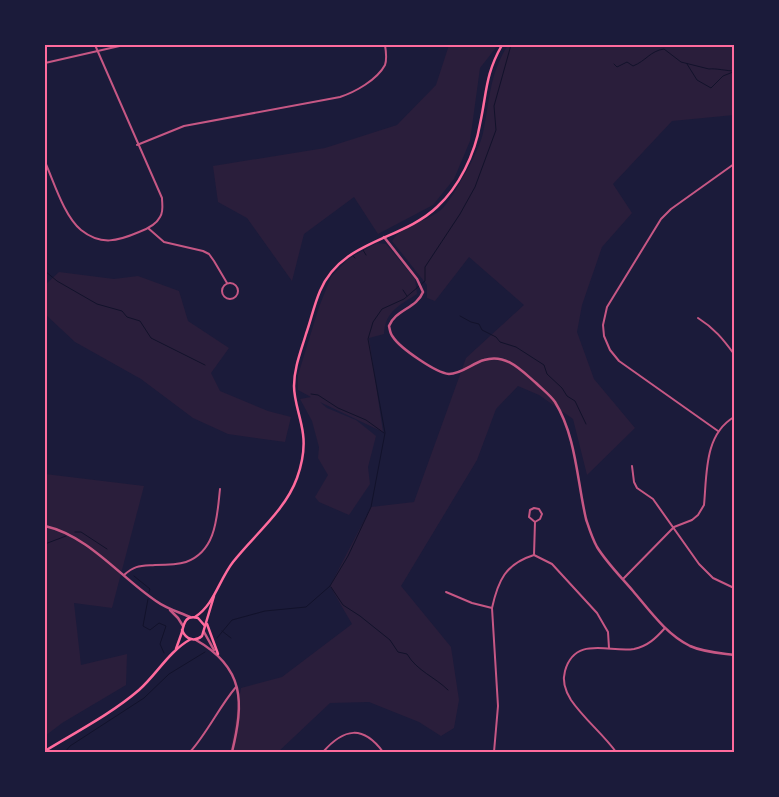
<svg xmlns="http://www.w3.org/2000/svg" width="779" height="797" viewBox="0 0 779 797" font-family="Bitter,serif">
<style>
.green{fill:#2a1e3b}
.lines{fill:none;stroke-linecap:round;stroke-linejoin:round}
.stream{stroke:#12122b;stroke-width:1}
.minor{stroke:#c65784;stroke-width:2}
.tertiary{stroke:#c65784;stroke-width:2.5}
.secondary{stroke:#ff6b9d;stroke-width:2.5}
.neatline{fill:none;stroke:#ff6b9d;stroke-width:2}
</style>
<rect width="100%" height="100%" fill="#1b1b3a"/>
<g class="green">
<polygon points="449,45 498,45 480,68 470,141 454,179 433,205 378,234 354,197 304,234 292,281 247,218 218,202 213,166 325,148 397,125 436,85"/>
<path d="M 508,45 L 734,45 L 734,115 L 672,121 L 613,184 L 632,213 L 602,247 L 582,305 L 577,332 L 594,379 L 635,428 L 587,475 L 573,419 L 539,395 L 518,386 L 496,409 L 477,460 L 401,586 L 451,647 L 459,700 L 454,728 L 441,736 L 419,722 L 369,702 L 330,703 L 278,752 L 230,752 L 241,688 L 282,677 L 352,624 L 330,586 L 371,507 L 414,502 L 466,358 L 524,305 L 469,257 L 435,301 L 427,298 L 427,285 L 392,241 C 403,224 428,222 443,208 C 450,200 457,188 462,179 C 469,168 480,146 483,133 C 490,100 489,75 508,45 Z"/>
<path d="M 377,243 L 386,244 L 415,279 L 417,294 C 400,305 385,311 384,334 L 369,338 L 383,432 L 320,402 L 327,408 L 356,420 L 376,436 L 368,467 L 370,484 L 349,515 L 319,502 L 315,497 L 328,475 L 318,458 L 319,447 L 312,421 L 300,399 L 311,397 L 298,390 L 298,375 L 319,307 L 331,277 L 348,259 Z"/>
<polygon points="59,272 114,279 138,276 179,291 188,321 229,348 211,373 220,391 268,411 291,417 285,442 228,434 193,418 141,379 75,342 45,314 45,285"/>
<polygon points="45,474 144,486 112,608 74,603 81,665 127,654 126,685 62,723 45,736"/>
</g>
<g class="lines">
<g class="stream">
<path d="M 614,64 L 617,67 L 627,62 L 633,66 C 646,61 650,51 664,49 L 681,62 L 709,69 C 715,68 727,71 734,71"/>
<polyline points="687,64 697,80 711,88 723,76 733,72"/>
<polyline points="363,250 366,255"/>
<polyline points="353,256 355,258"/>
<polyline points="45,271 57,281 97,304 122,311 127,317 140,321 151,338 205,365"/>
<polyline points="403,290 407,296"/>
<polyline points="460,316 471,322 479,324 482,330 496,337 500,342 516,347 544,365 547,374 562,388 567,396 575,401 586,424"/>
<polyline points="311,394 318,395 338,408 366,420 384,433"/>
<polyline points="75,532 81,532 107,549"/>
<polyline points="45,544 66,536"/>
<polyline points="134,576 150,589 149,592"/>
<path d="M 331,587 L 343,605 L 360,616 L 390,640 L 398,652 L 407,654 C 417,671 435,677 448,690"/>
<polyline points="148,599 143,626 150,630 159,623 166,626 160,644 164,653"/>
<polyline points="222,631 231,638"/>
<polyline points="217,638 232,620 265,611 306,607 330,586 348,556 371,507 385,433 368,339 373,322 382,309 404,299 425,281 425,267 460,214 475,187 496,130 494,106 511,45"/>
<polyline points="65,752 70,746 144,698 169,674 205,652"/>
</g>
<g class="minor">
<polyline points="45,63 124,45"/>
<path d="M 137,145 L 184,126 L 340,97 C 355,92 377,80 385,65 C 387,59 386,51 385,45"/>
<path d="M 45,162 C 54,182 64,216 81,230 C 101,246 118,241 139,232 C 147,229 156,225 160,217 C 164,211 162,204 162,198 L 95,45"/>
<polyline points="148,228 164,242 203,251 209,254 214,261 227,283"/>
<circle cx="230" cy="291" r="8"/>
<path d="M 698,318 C 714,328 723,339 734,354"/>
<polyline points="718,431 619,361 610,350 604,336 603,325 607,307 661,219 671,209 734,164"/>
<polyline points="632,466 634,482 637,488 653,499 699,564 713,578 734,588"/>
<polyline points="534,555 535,522 529,517 530,510 534,508 539,509 542,514 540,519 535,522"/>
<path d="M 124,575 C 135,565 140,566 155,565 C 165,565 177,565 186,562 C 217,551 217,515 220,489"/>
<path d="M 623,579 L 674,527 L 692,520 L 698,515 L 704,505 C 707,474 704,435 734,417"/>
<polyline points="446,592 472,603 492,608"/>
<path d="M 190,752 C 208,732 219,707 236,687"/>
<path d="M 323,752 C 344,728 363,725 383,752"/>
<path d="M 494,752 L 498,706 L 492,608 C 498,581 505,564 534,555 L 552,564 L 597,613 L 608,632 L 609,648"/>
<path d="M 616,752 C 603,734 584,719 571,700 C 566,692 562,681 565,671 C 575,635 610,653 634,649 C 648,646 656,638 665,628"/>
</g>
<g class="tertiary">
<path d="M 384,237 L 417,279 L 423,292 C 417,308 395,310 389,326 C 390,330 390,334 393,337 C 400,348 436,373 449,374 C 461,374 473,363 484,360 C 506,353 521,370 536,383 C 542,389 550,395 555,402 C 576,436 577,480 586,519 C 589,528 592,538 597,547 C 607,563 621,577 633,591 C 650,611 666,634 690,646 C 703,652 719,653 734,655"/>
<path d="M 45,526 C 89,536 120,577 156,601 C 167,609 179,612 190,617"/>
<polyline points="170,610 178,618 183,626"/>
<polyline points="204,632 214,650"/>
<path d="M 196,640 C 245,668 244,702 232,752"/>
</g>
<g class="secondary">
<path d="M 195,617 C 214,605 219,580 233,562 C 254,535 285,511 297,478 C 302,464 305,449 303,434 C 301,417 294,402 294,386 C 294,368 301,351 306,334 C 311,320 314,305 320,291 C 341,240 401,241 437,207 C 459,187 475,154 480,124 C 487,92 485,75 502,45"/>
<polyline points="207,624 218,654"/>
<path d="M 182,630 C 186,640 195,642 202,636 L 214,596"/>
<path d="M 176,649 C 178,643 180,638 182,632 C 184,622 186,615 198,618 L 205,626"/>
<path d="M 45,751 C 76,732 111,714 139,690 C 157,674 169,651 191,639"/>
</g>
</g>
<rect width="779" height="797" fill="none" stroke="#1b1b3a" stroke-width="92"/>
<rect x="46" y="46" width="687" height="705" class="neatline"/>
</svg>
